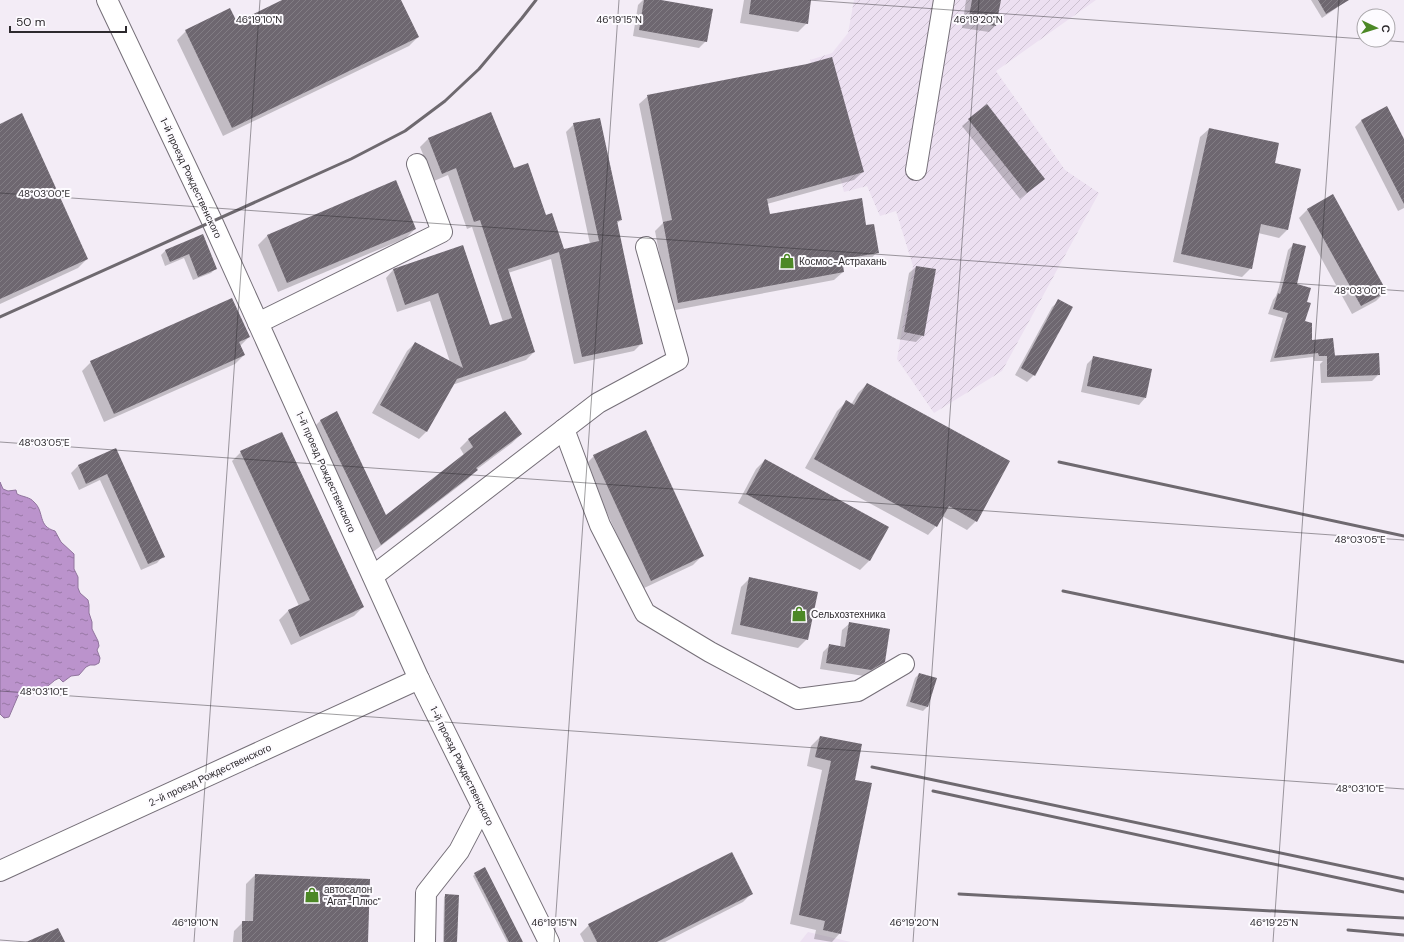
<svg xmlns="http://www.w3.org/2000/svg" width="1404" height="942" viewBox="0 0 1404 942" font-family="'DM Sans',sans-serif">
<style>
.built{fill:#ece0f1}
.industrial{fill:url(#industrial-furrows)}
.water{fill:url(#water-ripples);stroke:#90749d}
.shadow{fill:#0003}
.building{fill:url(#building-hatch)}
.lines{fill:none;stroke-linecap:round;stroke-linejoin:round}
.minor-casing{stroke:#756f78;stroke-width:22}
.minor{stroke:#fff;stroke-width:20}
.rail{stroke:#6e696f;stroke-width:3}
.ticks{fill:none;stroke:#2d2a2e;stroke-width:1;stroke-opacity:0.45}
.labels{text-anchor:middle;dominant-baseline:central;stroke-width:4;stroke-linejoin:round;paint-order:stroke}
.street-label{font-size:10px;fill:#2d2a2e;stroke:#fdfbff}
.poi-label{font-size:10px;fill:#2d2a2e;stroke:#fdfbff;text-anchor:start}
.ticks-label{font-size:10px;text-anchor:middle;fill:#2d2a2e;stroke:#fdfbff;stroke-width:4;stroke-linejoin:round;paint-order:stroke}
</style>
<defs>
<pattern id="industrial-furrows" width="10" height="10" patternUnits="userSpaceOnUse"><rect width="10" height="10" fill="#ece0f1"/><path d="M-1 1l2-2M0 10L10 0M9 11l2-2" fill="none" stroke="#cbc0cf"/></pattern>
<pattern id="water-ripples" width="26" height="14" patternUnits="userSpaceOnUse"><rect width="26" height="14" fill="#bb93cc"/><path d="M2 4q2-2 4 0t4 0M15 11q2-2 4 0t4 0" fill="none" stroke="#9878a6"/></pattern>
<pattern id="building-hatch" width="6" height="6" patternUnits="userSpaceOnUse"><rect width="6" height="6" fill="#6e6770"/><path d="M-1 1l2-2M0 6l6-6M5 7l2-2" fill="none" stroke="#827d84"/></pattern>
</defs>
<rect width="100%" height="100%" fill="#f3ecf6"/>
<polygon class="built" points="808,932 851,942 800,942"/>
<polygon class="industrial" points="854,0 1096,0 996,71 1065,170 1099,193 1002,371 934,413 897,359 913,266 896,211 880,216 867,186 844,192 810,60 832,53 848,33"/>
<path class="water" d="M 0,482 L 3,489 L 8,491 L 16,490 L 17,494 C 23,497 30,497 34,502 C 45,512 37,526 55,531 L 61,542 L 74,554 L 74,569 L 78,577 L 78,588 L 80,593 L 88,600 L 89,605 L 89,613 L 92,622 L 92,629 L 98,641 L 99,646 L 97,650 L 100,658 L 99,663 L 95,665 L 90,665 L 86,667 L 79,675 L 71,676 L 63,682 L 59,678 C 53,680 49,687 42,689 L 38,687 L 32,691 L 22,692 L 18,696 L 9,717 L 4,718 L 0,714 Z"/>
<g class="shadow">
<polygon points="285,0 400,0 418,37 409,46 223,136 177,40 186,31 236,23"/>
<polygon points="643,0 655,0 706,41 699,48 633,36 638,5"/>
<polygon points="744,0 810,0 807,23 798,32 740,23"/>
<polygon points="966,0 1000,0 995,26 989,32 962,28"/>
<polygon points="1311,0 1348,0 1322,18"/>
<polygon points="808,65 863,172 854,180 767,204 769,215 865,226 877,252 869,261 842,266 843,272 834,280 670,311 655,231 663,223 639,104 648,96"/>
<polygon points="1386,108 1404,142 1404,208 1398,211 1355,127 1361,121"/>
<polygon points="491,113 513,169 546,216 564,250 590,244 566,132 574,124 621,220 616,224 642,343 634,351 574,364 551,259 508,273 534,352 526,360 452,385 427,431 419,439 372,413 407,351 415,343 450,362 430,301 397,312 386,278 393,270 463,246 490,327 503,322 472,227 467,229 448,175 434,181 420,147 428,139"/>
<polygon points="969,120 1044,179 1020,199 962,126"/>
<polygon points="0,125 87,259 78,268 0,304"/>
<polygon points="1209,129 1273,164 1288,229 1279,238 1258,233 1251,268 1242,277 1173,262 1200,137"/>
<polygon points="395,182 415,229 406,238 278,292 258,245 267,236"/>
<polygon points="1308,209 1385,292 1376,301 1352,314 1299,218"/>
<polygon points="202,235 216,268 211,273 193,280 184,258 165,266 161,255 165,251"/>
<polygon points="1294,244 1296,285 1306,302 1304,322 1311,341 1334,357 1379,374 1372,381 1321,383 1320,364 1323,361 1314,361 1313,357 1270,362 1283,318 1268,314 1273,300 1276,296 1279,287 1288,250"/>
<polygon points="916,267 923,335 916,342 897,339 909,273"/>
<polygon points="1059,301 1034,375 1027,382 1015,375 1052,307"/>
<polygon points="249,337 240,346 244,355 235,364 104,422 82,371 91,362"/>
<polygon points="1094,357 1151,369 1145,398 1139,405 1081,392 1087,364"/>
<polygon points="867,384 976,521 967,530 942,516 936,526 928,535 805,468 837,411 846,402 851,405 858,393"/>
<polygon points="505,413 521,434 512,443 476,470 468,479 373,552 312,429 321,420 385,516 464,455 460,448 468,440"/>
<polygon points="115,449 163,556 157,563 141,570 100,480 79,490 71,473 78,466"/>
<polygon points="241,452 363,607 354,616 291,645 279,620 288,611 299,606 232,461"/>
<polygon points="594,456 702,556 693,565 642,589 585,465"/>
<polygon points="765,460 887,527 869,561 860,570 738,503 756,469"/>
<polygon points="750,578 807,639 798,648 731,634 741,587"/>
<polygon points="849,624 884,662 877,669 864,676 820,669 823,652 830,645 840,647 842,630"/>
<polygon points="919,674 936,679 927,707 923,711 906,706 915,678"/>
<polygon points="820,737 853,780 840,933 832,942 814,939 816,930 790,924 822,770 807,766 811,746"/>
<polygon points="475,874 522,942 507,942 473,876"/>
<polygon points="255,875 367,942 233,942 234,931 243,922 245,922 246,884"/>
<polygon points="752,893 743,902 665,942 584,942 580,934 589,925"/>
<polygon points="446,895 456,942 443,942 444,897"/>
</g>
<g class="building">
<polygon points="282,0 401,0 419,37 232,128 185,30 230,8 237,22"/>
<polygon points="644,0 661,0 713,9 707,42 639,30"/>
<polygon points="751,0 811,0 808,24 749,14"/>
<polygon points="972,0 1001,0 996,26 968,22"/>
<polygon points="1318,0 1349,0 1326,14"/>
<polygon points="832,57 864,172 767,199 770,214 862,198 866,225 874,224 879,253 842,259 844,272 678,303 663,222 672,220 647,95 807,64"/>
<polygon points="987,104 1045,179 1027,193 968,119"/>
<polygon points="1387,106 1404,139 1404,204 1361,120"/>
<polygon points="491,112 514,168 528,163 546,215 552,213 564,249 599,241 573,123 600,118 622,220 617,221 643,344 582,357 559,252 508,269 535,352 457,379 427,432 380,405 415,342 463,368 438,293 405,305 393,269 463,245 490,325 512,318 480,220 474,222 456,168 442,174 428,138"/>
<polygon points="22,113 88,259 0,299 0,124"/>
<polygon points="1209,128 1279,143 1275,163 1301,169 1288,230 1261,224 1252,269 1181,254"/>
<polygon points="396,180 416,229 287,283 267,235"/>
<polygon points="1333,194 1387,292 1361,306 1307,209"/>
<polygon points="203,234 217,269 198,277 189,254 170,262 165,250"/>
<polygon points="1293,243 1306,246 1297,284 1311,288 1307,302 1311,303 1305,321 1312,323 1312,340 1333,338 1335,356 1319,356 1318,353 1274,358 1288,313 1273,309 1278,293 1280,294 1284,280"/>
<polygon points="916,266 936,269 924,336 904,332"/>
<polygon points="232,298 250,337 239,342 245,355 114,414 90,361"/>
<polygon points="1058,299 1073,307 1035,376 1021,368"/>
<polygon points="1379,353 1380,375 1327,377 1327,356"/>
<polygon points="1093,356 1152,369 1146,398 1087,386"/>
<polygon points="867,383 1010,461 977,522 949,506 937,527 814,459 846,400 854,405"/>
<polygon points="337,411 386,515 473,447 468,439 505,411 522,434 476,468 478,470 381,545 320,420"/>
<polygon points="646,430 704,556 651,581 593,455"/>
<polygon points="282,432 364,607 300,637 288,610 310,600 240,451"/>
<polygon points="116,448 165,557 148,564 107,474 86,484 78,465"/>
<polygon points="765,459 889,527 870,561 746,494"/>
<polygon points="749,577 818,592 808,640 740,625"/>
<polygon points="849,622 890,629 885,662 871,670 826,663 829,644 845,647"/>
<polygon points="919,673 937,678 928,707 910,702"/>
<polygon points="820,736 862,744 855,780 872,783 841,934 823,930 825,921 799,915 831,761 815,757"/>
<polygon points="732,852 753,894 657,942 597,942 588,924"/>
<polygon points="485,867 523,942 509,942 486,896 474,873"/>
<polygon points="255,874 370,879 368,942 242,942 242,921 253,921"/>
<polygon points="445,894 459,895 457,942 444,942"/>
<polygon points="58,928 65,942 26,942"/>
</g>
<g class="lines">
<g class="minor-casing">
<g id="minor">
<polyline points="107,0 212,221 419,679 549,942"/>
<polyline points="916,170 944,0"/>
<polyline points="258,323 442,232 417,164"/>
<polyline points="564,429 600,525 645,613 710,652 798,699 858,691 904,664"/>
<polyline points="373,576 598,403 678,360 646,247"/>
<polyline points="0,871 419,679"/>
<polyline points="425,942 426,893 459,851 482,807"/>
</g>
</g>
<use href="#minor" class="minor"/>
<g class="rail">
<polyline points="0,317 351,159 405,131 445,101 479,69 522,18 536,0"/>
<polyline points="1059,462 1404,536"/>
<polyline points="1063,591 1404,662"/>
<polyline points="872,767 1404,879"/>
<polyline points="933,791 1404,892"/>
<polyline points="959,894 1404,918"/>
<polyline points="1348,930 1404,935"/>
</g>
</g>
<path class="ticks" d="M 808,0 L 1364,39M 1380,40 L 1404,42M 0,193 L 1404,291M 0,442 L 1404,540M 0,691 L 1404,789M 0,940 L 27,942M 194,942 L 260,0M 554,942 L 619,0M 913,942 L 979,0M 1273,942 L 1339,0"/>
<defs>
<g id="shop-bare" transform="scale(1.2)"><path d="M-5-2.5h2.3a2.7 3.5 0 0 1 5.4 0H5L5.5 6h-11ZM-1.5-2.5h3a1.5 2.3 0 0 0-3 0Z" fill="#4c8826" stroke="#fdfbff" stroke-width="2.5" paint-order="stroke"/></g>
</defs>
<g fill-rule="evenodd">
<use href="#shop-bare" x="787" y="261"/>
<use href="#shop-bare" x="799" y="614"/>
<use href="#shop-bare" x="312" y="895"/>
</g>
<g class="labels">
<g class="street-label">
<text transform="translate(191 178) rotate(65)">1-й проезд Рождественского</text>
<text transform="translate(326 472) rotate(66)">1-й проезд Рождественского</text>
<text transform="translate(462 766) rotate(64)">1-й проезд Рождественского</text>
<text transform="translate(210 775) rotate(-25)">2-й проезд Рождественского</text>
</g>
<g class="poi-label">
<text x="799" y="261">Космос-Астрахань</text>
<text x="811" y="614">Сельхозтехника</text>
<text x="324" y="889">автосалон<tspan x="324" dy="12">"Агат-Плюс"</tspan></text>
</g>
</g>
<g class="ticks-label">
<text x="259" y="23">46°19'10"N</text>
<text x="619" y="23">46°19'15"N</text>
<text x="978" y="23">46°19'20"N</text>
<text x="44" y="197">48°03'00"E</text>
<text x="1360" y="294">48°03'00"E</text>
<text x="44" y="446">48°03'05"E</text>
<text x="1360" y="543">48°03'05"E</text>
<text x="44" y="695">48°03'10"E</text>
<text x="1360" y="792">48°03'10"E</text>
<text x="195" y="926">46°19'10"N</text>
<text x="554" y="926">46°19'15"N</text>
<text x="914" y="926">46°19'20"N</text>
<text x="1274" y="926">46°19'25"N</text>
</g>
<g transform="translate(1376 28) rotate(94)"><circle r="19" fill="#fdfbff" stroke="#aaa7ab"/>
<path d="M0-3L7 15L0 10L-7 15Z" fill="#4c8826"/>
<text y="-6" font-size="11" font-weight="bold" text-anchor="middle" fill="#2d2a2e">С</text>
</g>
<path d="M10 26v6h116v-6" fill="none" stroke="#2d2a2e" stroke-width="2"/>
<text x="16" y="26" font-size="12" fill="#2d2a2e" stroke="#fdfbff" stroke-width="3" paint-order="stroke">50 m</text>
</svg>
